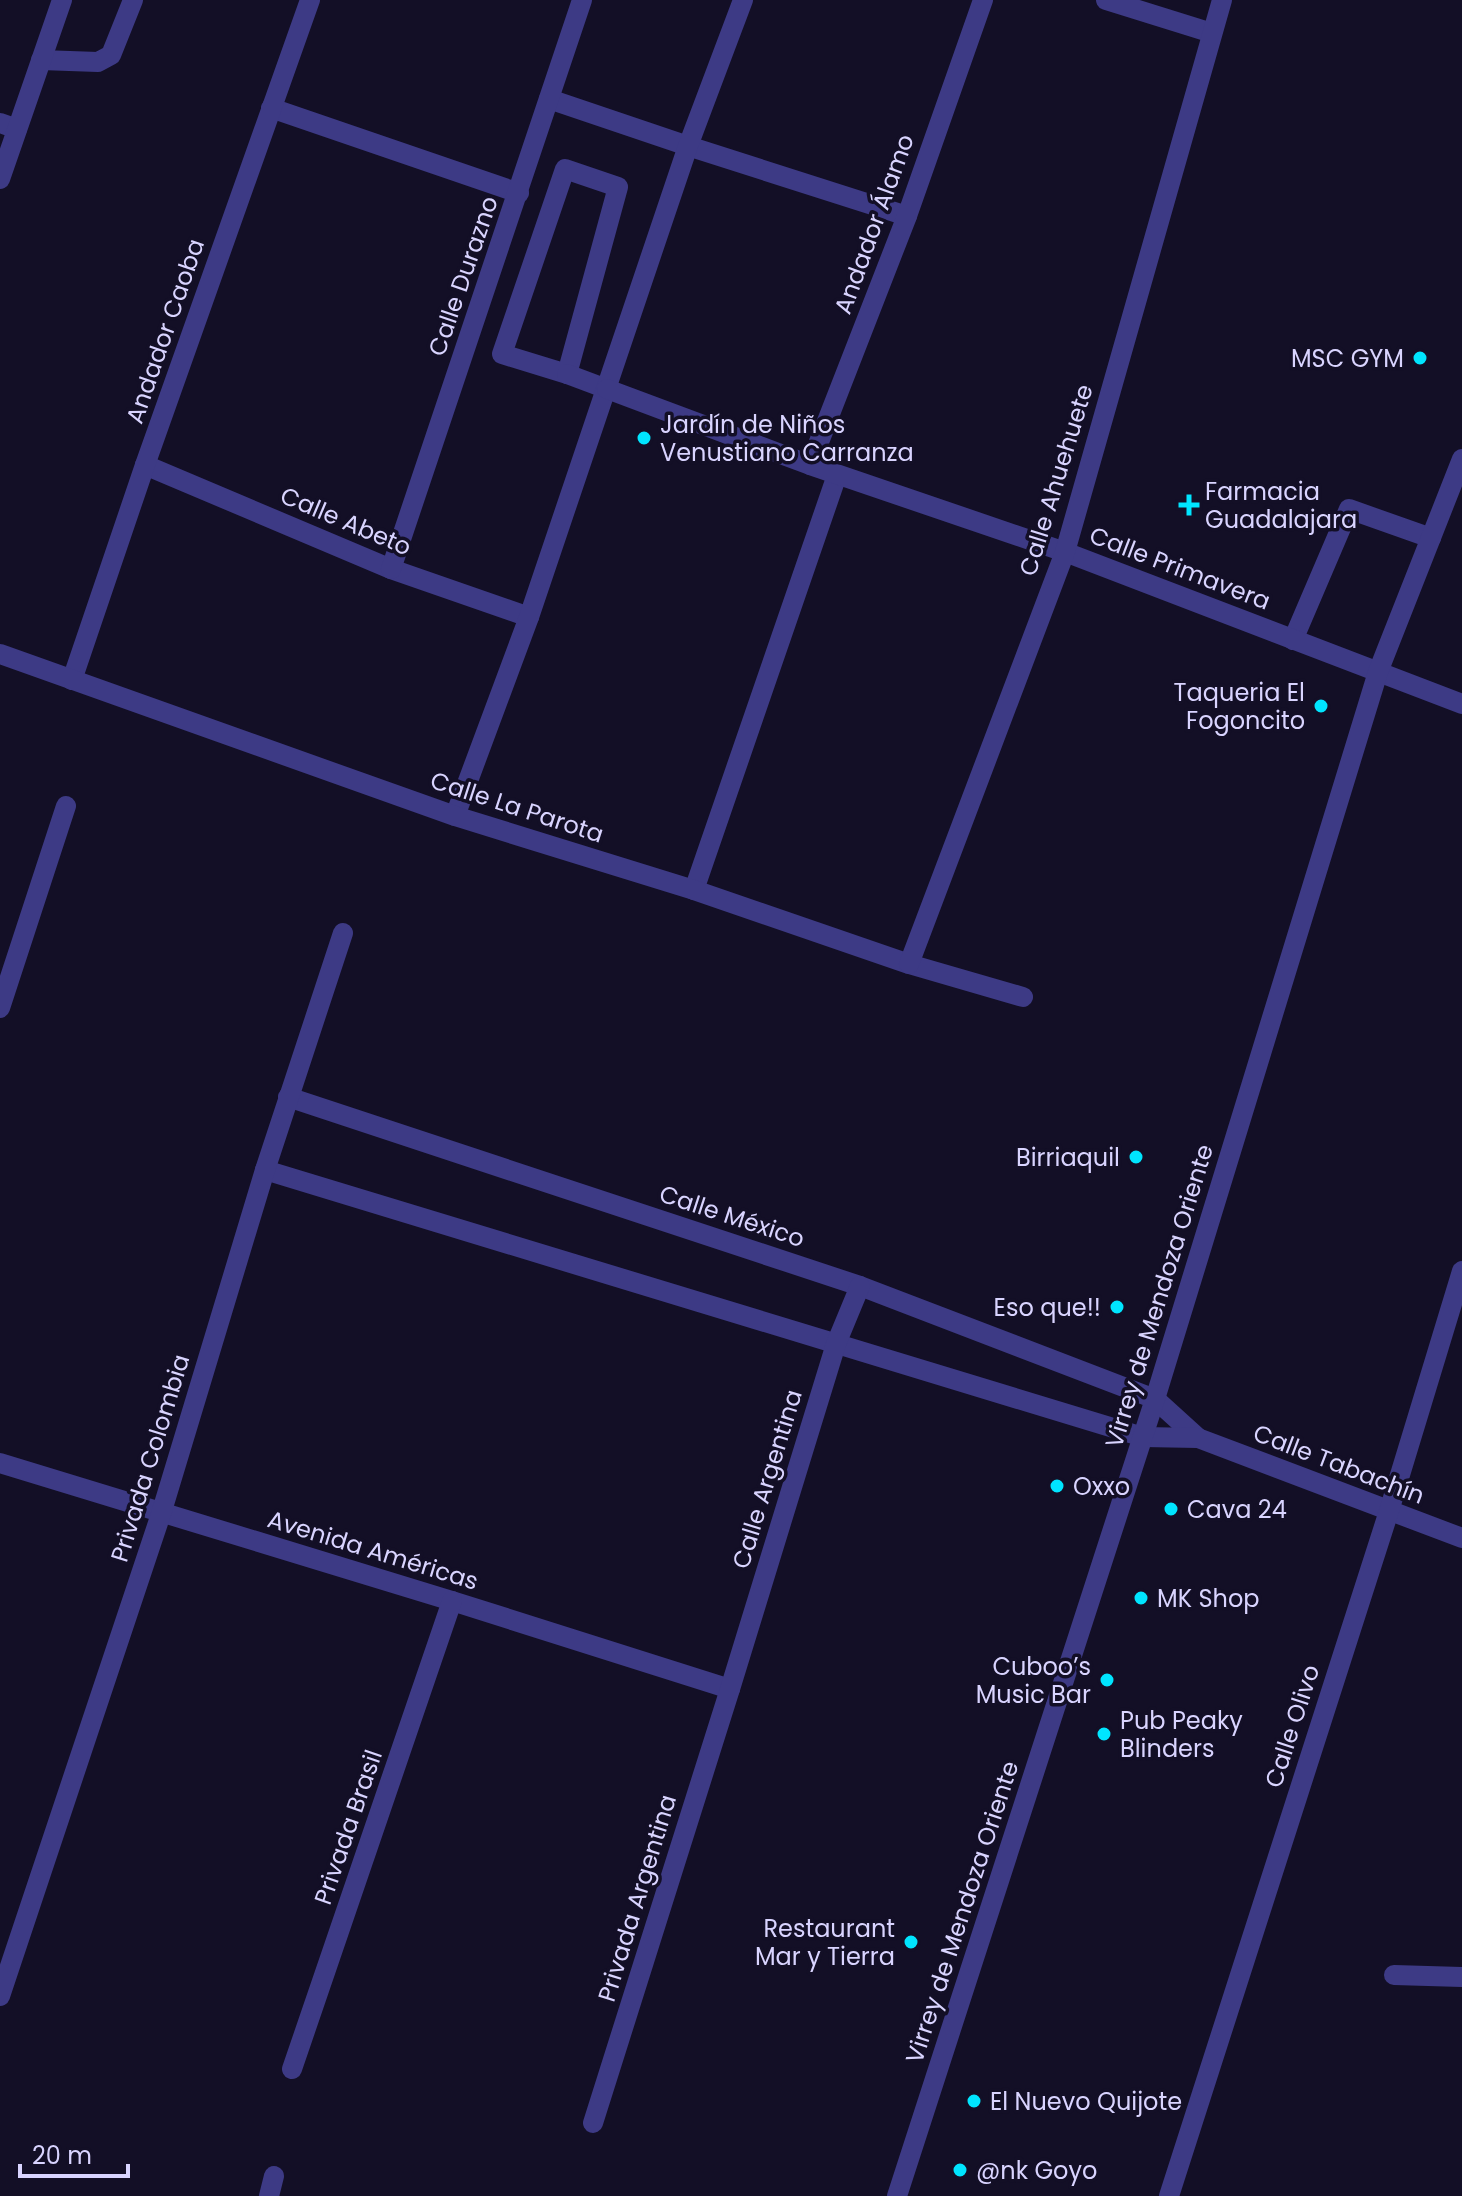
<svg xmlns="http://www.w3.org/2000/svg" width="1462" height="2196" viewBox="0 0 1462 2196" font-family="Poppins,sans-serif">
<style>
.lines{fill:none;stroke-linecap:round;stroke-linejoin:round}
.service{stroke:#3d3a85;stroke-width:20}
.pedestrian{stroke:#3d3a85;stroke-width:20}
.minor{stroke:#3d3a85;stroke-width:20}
.tertiary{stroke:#3d3a85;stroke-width:20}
.poi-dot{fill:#00e5ff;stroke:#130f26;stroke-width:3}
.labels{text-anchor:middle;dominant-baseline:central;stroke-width:7;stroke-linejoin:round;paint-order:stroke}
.street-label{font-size:24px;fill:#d9d4ff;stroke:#130f26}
.poi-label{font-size:24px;fill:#d9d4ff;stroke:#130f26;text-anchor:start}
</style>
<rect width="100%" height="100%" fill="#130f26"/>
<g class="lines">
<g class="service">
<polygon points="565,169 618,187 567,374 502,354"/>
<polyline points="567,374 607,389"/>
<polyline points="1293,640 1349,509 1431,538"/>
</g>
<g class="pedestrian">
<polyline points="1106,0 1212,33"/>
<polyline points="549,99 688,146 907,216"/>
<polyline points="271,108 519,193"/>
<polyline points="0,123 17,129"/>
<polyline points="145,465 391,569 529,617"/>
<polyline points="810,465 907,216 983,0"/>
<polyline points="391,569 582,0"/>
<polyline points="72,680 145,465 310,0"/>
<polyline points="455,816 529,617 688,146 743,0"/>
<polyline points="694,890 837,475"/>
</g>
<g class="minor">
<polyline points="41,60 98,62 111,55 133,0"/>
<polyline points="0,179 62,0"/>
<polyline points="607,389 810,465 1065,552 1462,704"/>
<polyline points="0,654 455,816 694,890 909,964 1023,997"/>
<polyline points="909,964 1065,552 1222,0"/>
<polyline points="0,1008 66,806"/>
<polyline points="288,1097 860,1286 1155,1399 1198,1438"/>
<polyline points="265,1170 1143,1437 1198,1438 1462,1538"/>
<polyline points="0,1463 452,1601 730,1689"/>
<polyline points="1394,1975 1462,1977"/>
<polyline points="0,1996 161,1514 265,1170 343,933"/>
<polyline points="292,2069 452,1601"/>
<polyline points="593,2123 730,1689 836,1344 860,1286"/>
<polyline points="269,2196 274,2176"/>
<polyline points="1169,2196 1389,1511 1462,1271"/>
</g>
<polyline class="tertiary" points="897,2196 1155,1399 1378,672 1462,459"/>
</g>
<g class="poi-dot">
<circle cx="1420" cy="358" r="8"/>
<circle cx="644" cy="438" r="8"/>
<path d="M1185 493h8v8h8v8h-8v8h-8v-8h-8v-8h8z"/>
<circle cx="1321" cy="706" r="8"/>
<circle cx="1136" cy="1157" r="8"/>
<circle cx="1117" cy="1307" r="8"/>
<circle cx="1057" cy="1486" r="8"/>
<circle cx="1171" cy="1509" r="8"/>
<circle cx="1141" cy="1598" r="8"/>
<circle cx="1107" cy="1680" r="8"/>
<circle cx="1104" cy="1734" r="8"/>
<circle cx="911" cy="1942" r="8"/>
<circle cx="974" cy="2101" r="8"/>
<circle cx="960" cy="2170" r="8"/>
</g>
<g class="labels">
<g class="street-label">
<text transform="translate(874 224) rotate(-70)">Andador Álamo</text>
<text transform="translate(463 276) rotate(-71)">Calle Durazno</text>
<text transform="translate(165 331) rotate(-71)">Andador Caoba</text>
<text transform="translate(1056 480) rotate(-73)">Calle Ahuehuete</text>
<text transform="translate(346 521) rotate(23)">Calle Abeto</text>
<text transform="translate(1180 568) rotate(21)">Calle Primavera</text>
<text transform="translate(517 807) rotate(18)">Calle La Parota</text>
<text transform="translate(732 1216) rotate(18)">Calle México</text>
<text transform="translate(1159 1296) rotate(-73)">Virrey de Mendoza Oriente</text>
<text transform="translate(150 1458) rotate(-73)">Privada Colombia</text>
<text transform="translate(1339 1464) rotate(21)">Calle Tabachín</text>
<text transform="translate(767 1479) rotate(-73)">Calle Argentina</text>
<text transform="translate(373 1550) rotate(17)">Avenida Américas</text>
<text transform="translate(1292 1726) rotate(-72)">Calle Olivo</text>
<text transform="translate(348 1827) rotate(-71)">Privada Brasil</text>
<text transform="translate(637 1898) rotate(-73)">Privada Argentina</text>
<text transform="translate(962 1912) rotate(-72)">Virrey de Mendoza Oriente</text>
</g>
<g class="poi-label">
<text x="1404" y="358" text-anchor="end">MSC GYM</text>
<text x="660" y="424">Jardín de Niños<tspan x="660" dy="28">Venustiano Carranza</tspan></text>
<text x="1205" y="491">Farmacia<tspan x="1205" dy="28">Guadalajara</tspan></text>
<text x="1305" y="692" text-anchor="end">Taqueria El<tspan x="1305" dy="28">Fogoncito</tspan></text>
<text x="1120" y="1157" text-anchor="end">Birriaquil</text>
<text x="1101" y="1307" text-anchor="end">Eso que!!</text>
<text x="1073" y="1486">Oxxo</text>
<text x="1187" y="1509">Cava 24</text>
<text x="1157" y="1598">MK Shop</text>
<text x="1091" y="1666" text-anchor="end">Cuboo’s<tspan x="1091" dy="28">Music Bar</tspan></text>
<text x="1120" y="1720">Pub Peaky<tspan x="1120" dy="28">Blinders</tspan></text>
<text x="895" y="1928" text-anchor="end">Restaurant<tspan x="895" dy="28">Mar y Tierra</tspan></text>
<text x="990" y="2101">El Nuevo Quijote</text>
<text x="976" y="2170">@nk Goyo</text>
</g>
</g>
<path d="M20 2164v12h108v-12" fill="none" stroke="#d9d4ff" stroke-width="4"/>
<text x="32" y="2164" font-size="24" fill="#d9d4ff" stroke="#130f26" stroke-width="6" paint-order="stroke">20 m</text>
</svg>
